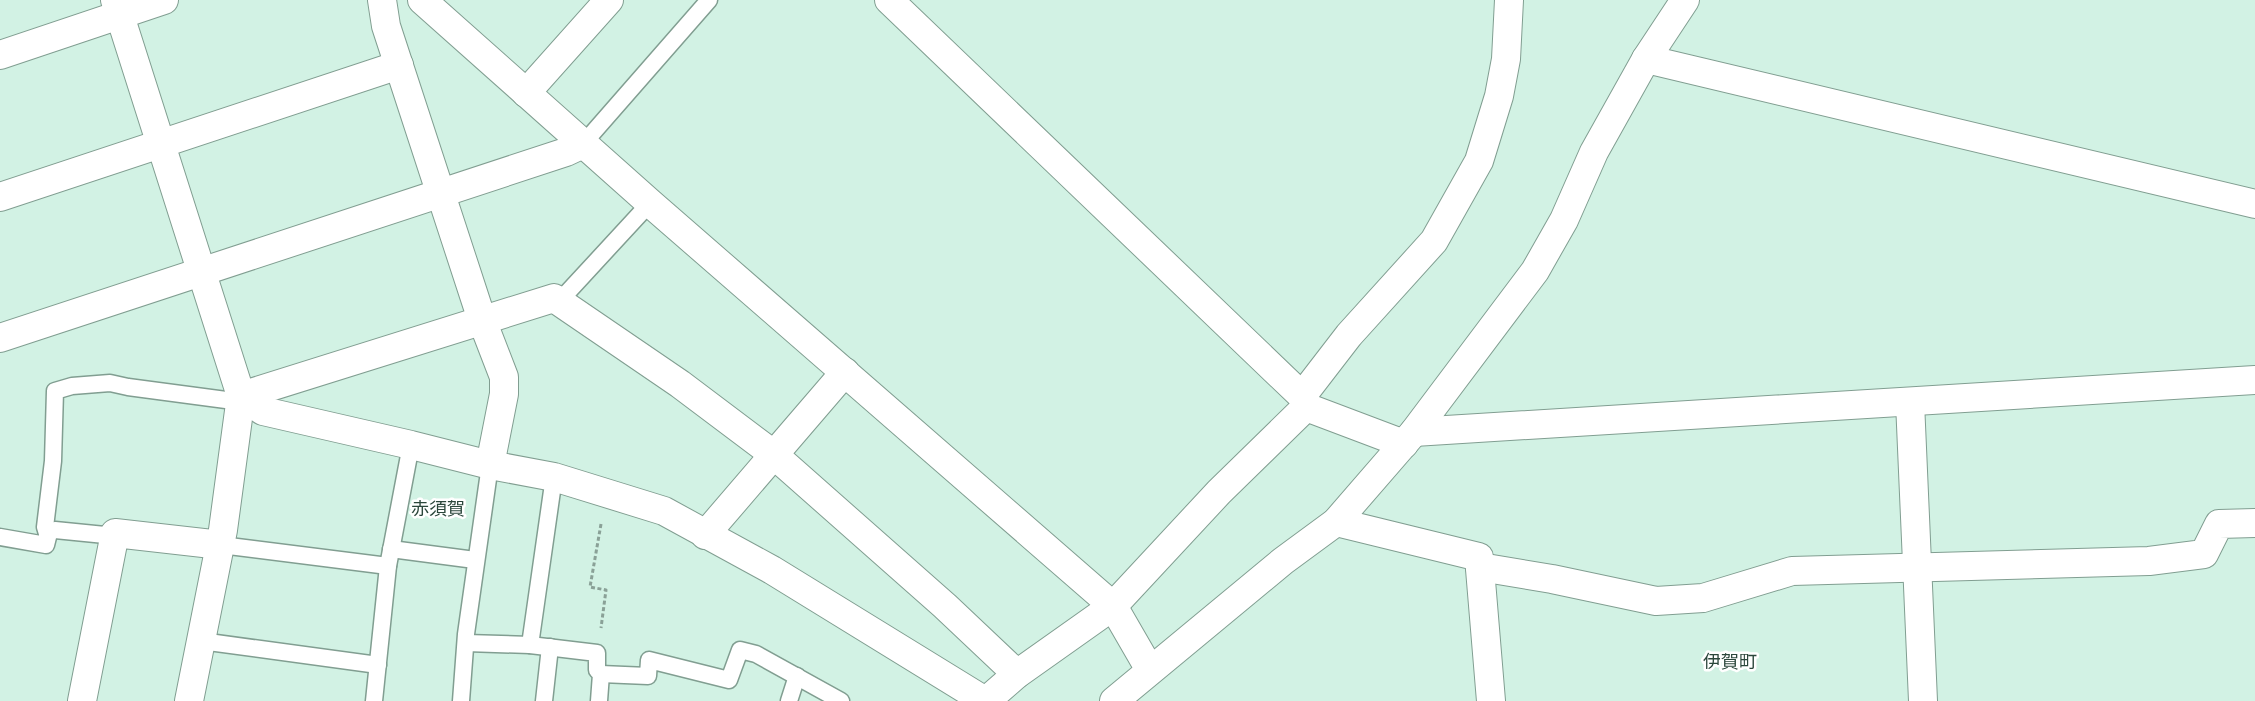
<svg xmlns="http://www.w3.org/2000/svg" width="2255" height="701" viewBox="0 0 2255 701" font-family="Arial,'Noto Sans JP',sans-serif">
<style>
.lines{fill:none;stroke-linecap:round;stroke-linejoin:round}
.service-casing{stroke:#819e91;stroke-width:19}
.minor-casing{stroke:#819e91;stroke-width:30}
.path{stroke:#8aa197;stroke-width:3;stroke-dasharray:4 2.5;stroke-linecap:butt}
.service{stroke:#fff;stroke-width:16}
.minor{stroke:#fff;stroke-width:28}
.labels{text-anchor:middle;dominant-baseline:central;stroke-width:5;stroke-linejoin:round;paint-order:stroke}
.quarter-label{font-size:18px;fill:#2b463b;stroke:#fff}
</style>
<rect width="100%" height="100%" fill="#d2f2e4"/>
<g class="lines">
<g class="service-casing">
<g id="service">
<polyline points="583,144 709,0"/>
<polyline points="554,298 566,294 650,203"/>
<polyline points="47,533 55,530 115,536"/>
<polyline points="0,537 46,545 48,537 45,527 53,461 55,391 72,386 110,383 128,387 226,400 241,396"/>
<polyline points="221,545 388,566"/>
<polyline points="391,549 475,560"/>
<polyline points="201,641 378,665"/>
<polyline points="466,643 530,645 597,653 597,670 601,674 599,701"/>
<polyline points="530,645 554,477"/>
<polyline points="601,674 648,676 649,660 729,680 740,650 756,654 841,701"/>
<polyline points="374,701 388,566 411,445"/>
<polyline points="461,701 466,634 490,465"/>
<polyline points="544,701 550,647"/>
<polyline points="789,701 797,676"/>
</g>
</g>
<g class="minor-casing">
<g id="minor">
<polyline points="115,0 241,396 263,411 411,445 490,465 554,477 664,511 772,570 985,701"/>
<polyline points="382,0 386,26 482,320 504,377 504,394 490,465"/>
<polyline points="422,0 650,203 1113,606 1150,670"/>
<polyline points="889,0 1302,396 1306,407 1219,492 1113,606 1017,674 986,701"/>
<polyline points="0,55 164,0"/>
<polyline points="1646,59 2255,204"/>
<polyline points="526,93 609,0"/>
<polyline points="0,197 399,65"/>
<polyline points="0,338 566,152 583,144"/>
<polyline points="1302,396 1349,335 1434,241 1479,161 1499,96 1506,59 1509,0"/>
<polyline points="1910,402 1923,701"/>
<polyline points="1306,407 1404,444"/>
<polyline points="1414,432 2255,380"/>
<polyline points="1336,522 1479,557 1491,701"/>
<polyline points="705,535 845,372"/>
<polyline points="1480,567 1552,579 1656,601 1703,598 1792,571 2149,561 2204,554 2219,524 2255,523"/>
<polyline points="82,701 115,533 221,545"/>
<polyline points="189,701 223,530 241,396 554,298 680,384 773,454 945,606 1017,674"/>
<polyline points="1114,701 1283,561 1336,522 1414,432 1535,271 1564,220 1594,152 1646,59 1685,0"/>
</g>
</g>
<polyline class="path" points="601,524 590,587 606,590 601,628"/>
<use href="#service" class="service"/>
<use href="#minor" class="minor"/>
</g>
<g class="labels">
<g class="quarter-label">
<text x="438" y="509">赤須賀</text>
<text x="1730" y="662">伊賀町</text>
</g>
</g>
</svg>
